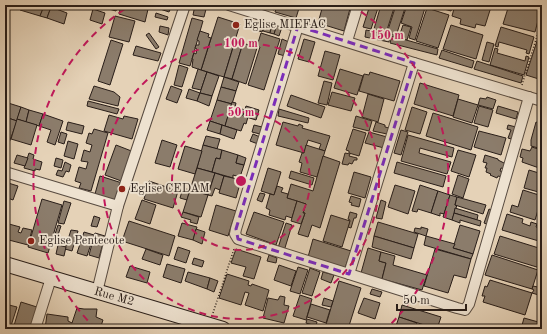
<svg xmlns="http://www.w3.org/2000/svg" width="547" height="334" viewBox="0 0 547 334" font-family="'Old Standard TT',serif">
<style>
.building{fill:#8b7c6b;stroke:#291e19}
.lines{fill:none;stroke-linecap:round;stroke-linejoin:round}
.street-casing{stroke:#584b40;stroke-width:12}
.secondary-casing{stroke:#291e19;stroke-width:16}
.path{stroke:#291e19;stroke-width:1.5;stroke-dasharray:1 2;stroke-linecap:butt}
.street{stroke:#eee2d0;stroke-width:10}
.secondary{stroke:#eee2d0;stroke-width:14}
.marked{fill:none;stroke:#7b2cbf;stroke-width:3;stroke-dasharray:8 5;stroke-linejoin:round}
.ring{fill:none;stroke:#c2185b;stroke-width:2;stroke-dasharray:7 5}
.poi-dot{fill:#8f2418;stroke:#eee2d0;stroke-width:1.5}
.labels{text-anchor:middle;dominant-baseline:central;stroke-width:3.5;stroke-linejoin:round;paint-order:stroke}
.poi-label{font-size:12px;fill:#291e19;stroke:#eee2d0;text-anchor:start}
.street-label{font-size:12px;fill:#291e19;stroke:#eee2d0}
.centre{fill:#c2185b;stroke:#eee2d0;stroke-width:2}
.ring-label{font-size:12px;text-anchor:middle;font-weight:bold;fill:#c2185b;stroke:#eee2d0;stroke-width:3.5;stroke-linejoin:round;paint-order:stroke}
</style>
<rect width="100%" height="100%" fill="#e5d2b7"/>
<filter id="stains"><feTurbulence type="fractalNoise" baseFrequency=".005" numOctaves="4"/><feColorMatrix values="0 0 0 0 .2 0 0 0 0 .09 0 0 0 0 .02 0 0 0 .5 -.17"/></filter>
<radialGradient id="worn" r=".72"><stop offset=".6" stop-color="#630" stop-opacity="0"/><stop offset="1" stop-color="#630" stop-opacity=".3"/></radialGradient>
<g class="building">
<polygon points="22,5 42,5 44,6 40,16 20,10"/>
<polygon points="110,5 118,5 116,11 109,9"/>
<polygon points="121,5 149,5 145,22 119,14"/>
<polygon points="152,5 172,5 169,12 151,6"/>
<polygon points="195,5 206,9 204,17 193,15"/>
<polygon points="258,5 275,5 274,10"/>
<polygon points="277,5 300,5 296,18 275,12"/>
<polygon points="323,5 335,7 335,5 351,5 344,31 318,23"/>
<polygon points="370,5 379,5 371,29 363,27"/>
<polygon points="381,5 395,5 386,33 374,29"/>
<polygon points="396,5 406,5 396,36 387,33"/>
<polygon points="407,5 417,5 425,8 415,40 409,38 412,27 401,23"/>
<polygon points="430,5 453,5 451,11"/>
<polygon points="455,5 483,5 491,7 485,26 476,24 475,28 460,24 461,19 452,16"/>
<polygon points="509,5 542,5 535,32 503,24"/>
<polygon points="44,6 51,7 47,18 40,16"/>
<polygon points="51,7 67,13 64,24 47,18"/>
<polygon points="427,8 449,15 438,48 416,41"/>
<polygon points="93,9 105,13 102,24 90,20"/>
<polygon points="156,13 168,17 167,20 155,17"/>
<polygon points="115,16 135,21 129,42 109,37"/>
<polygon points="218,17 240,24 224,77 201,70"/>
<polygon points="192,18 203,21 190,66 179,63"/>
<polygon points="266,21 272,24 270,33 263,31"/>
<polygon points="259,22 265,24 262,32 256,30"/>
<polygon points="272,24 277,25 274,34 270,33"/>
<polygon points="277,25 282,27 279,36 274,34"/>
<polygon points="403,25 411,27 407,40 399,37"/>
<polygon points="451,25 483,35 476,59 443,49"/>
<polygon points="160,26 169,28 168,35 159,32"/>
<polygon points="501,27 534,37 529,54 526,53 527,50 499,42 498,47 495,46"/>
<polygon points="366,30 390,35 389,42 365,37"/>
<polygon points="200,31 209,34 208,37 211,38 201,70 192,67 193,59 192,59 194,53 196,54 197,49 195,48 196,45 199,45 199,41 197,40"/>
<polygon points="149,33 159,47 156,49 146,35"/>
<polygon points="261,33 280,39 264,90 248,85 260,47 257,46"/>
<polygon points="392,36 438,49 437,55 390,43"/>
<polygon points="538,38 542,39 542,80 526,75"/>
<polygon points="282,39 289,42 285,56 278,54"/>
<polygon points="304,39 315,42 309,62 298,59"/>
<polygon points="111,40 123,44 110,85 98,81"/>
<polygon points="235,41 243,43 232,79 224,77"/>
<polygon points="487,42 494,44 489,62 482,60"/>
<polygon points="243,43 257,48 246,84 232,79"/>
<polygon points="136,46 161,53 158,61 133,55"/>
<polygon points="495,48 498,49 497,53 525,61 526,56 529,57 524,75 490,65"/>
<polygon points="442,50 474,61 472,68 439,58"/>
<polygon points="325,51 340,55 333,80 318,76"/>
<polygon points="477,61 523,76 521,83 474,69"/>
<polygon points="179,65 188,68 182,87 174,85"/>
<polygon points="198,69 207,72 201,90 192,88"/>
<polygon points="340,69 363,76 357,95 334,88"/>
<polygon points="207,72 219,76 212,96 200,93"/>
<polygon points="370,72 400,81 394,101 359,91 364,74 369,75"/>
<polygon points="224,77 239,82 236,91 221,87"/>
<polygon points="324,81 332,83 327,105 318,103"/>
<polygon points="420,83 459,95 453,116 414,104"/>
<polygon points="94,86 114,92 120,97 118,106 89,99"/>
<polygon points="171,86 182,90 177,103 166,99"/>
<polygon points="221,87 236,91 232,104 217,100"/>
<polygon points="189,89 200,93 197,101 186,98"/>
<polygon points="332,92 355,98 351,111 328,105"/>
<polygon points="200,93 212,96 209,106 197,101"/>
<polygon points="368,94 384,99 378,122 362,117"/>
<polygon points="291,95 325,107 321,118 287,106"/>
<polygon points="487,97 496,100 493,109 478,105 480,98 486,99"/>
<polygon points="458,99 478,105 472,123 453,117"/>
<polygon points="217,100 232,104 225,126 210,121"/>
<polygon points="88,101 119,109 117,114 87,106"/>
<polygon points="5,102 21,107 17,121 5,117"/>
<polygon points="232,102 236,103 235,107 245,110 243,116 248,117 246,124 244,123 241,131 225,126"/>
<polygon points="246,106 259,110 256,120 243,116"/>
<polygon points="479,106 493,110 488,127 474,123"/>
<polygon points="498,106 518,112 516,119 496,113"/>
<polygon points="21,107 29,110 26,122 17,119"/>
<polygon points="412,107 427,112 420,134 405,130"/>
<polygon points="279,109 309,118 308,123 278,116"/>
<polygon points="29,110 43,114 39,126 26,122"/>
<polygon points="433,113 478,127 471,150 426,136"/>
<polygon points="43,114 63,121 55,145 47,142 51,130 39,126"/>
<polygon points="109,115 123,119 124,116 138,119 132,139 104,131"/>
<polygon points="356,116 372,121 369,131 353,127"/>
<polygon points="5,117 17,121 9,143 5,141"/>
<polygon points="17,119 37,125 31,145 11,139"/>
<polygon points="210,121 222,125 220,134 207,130"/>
<polygon points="68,122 84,126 82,134 66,130"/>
<polygon points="283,122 298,126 299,124 303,126 302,128 330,136 325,151 319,149 321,144 308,140 304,153 276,145"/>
<polygon points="376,122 385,125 385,127 389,128 387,134 373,131"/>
<polygon points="536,122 542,124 542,149 531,146 531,140"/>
<polygon points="222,125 237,130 234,139 220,134"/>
<polygon points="254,125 262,127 260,134 252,132"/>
<polygon points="508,125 516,127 513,137 512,137 511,139 508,138 511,130 507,129"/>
<polygon points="94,129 108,133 91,191 79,188 81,183 75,181 79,167 86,169 88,162 81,161 84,150 90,152 92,145 86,143 89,133 92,134"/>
<polygon points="353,129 366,133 359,156 349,153 349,151 346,150"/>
<polygon points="401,130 408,132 401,155 394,153"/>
<polygon points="479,131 506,138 501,155 474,147"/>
<polygon points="61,132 67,134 64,144 58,142"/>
<polygon points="369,132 387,137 384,148 365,143"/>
<polygon points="253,134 260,137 258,144 250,141"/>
<polygon points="408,135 454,148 452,157 420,148 419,153 451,162 447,174 401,161"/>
<polygon points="206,136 220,139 217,149 203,145"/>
<polygon points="162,140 177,145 170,167 155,163"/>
<polygon points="68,141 78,144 74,159 64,156"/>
<polygon points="116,145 134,152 124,182 105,175"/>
<polygon points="203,145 222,150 220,159 216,158 212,172 197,168"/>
<polygon points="306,145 325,151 317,177 300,172 302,163 299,162 302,153 304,153"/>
<polygon points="185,146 202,151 195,174 178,169"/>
<polygon points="532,147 541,150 539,155 542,156 542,169 522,162 523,158 520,157 522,149 530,151"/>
<polygon points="222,150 238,155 236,163 244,165 240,177 233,175 233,178 212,172 216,158 220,159"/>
<polygon points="458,150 476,155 469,177 451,171"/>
<polygon points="29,153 34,155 33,159 42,162 40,170 35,169 35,171 24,168"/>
<polygon points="345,153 350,154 349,156 357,158 357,160 354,160 352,164 349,163 348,165 342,164"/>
<polygon points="17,155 28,158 25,166 14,163"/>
<polygon points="238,155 246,158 244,165 236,163"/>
<polygon points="485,155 498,159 498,160 506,164 505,169 501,168 500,171 504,172 502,177 498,176 497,178 490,175 491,174 486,172 487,168 485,168 487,163 483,162"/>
<polygon points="323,156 340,162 320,228 312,225 308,237 298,234 305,213 303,213 306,204 287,198 291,184 313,191"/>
<polygon points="56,158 63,160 61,168 54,166"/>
<polygon points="65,162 71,165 69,172 66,171 63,177 56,175 58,170 62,171"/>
<polygon points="397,162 446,176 443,187 394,173"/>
<polygon points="197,168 215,173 208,195 190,190"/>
<polygon points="268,168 281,172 274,195 261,191"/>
<polygon points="529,170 542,174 542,193 524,188"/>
<polygon points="291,171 314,178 312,185 289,178"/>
<polygon points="354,172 371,177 365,198 348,193"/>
<polygon points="215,173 224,176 220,190 215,188 212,196 208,195"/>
<polygon points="458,175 469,179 463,198 452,194"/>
<polygon points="100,176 122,183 116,201 95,194"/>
<polygon points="224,176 241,180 236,198 219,193"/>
<polygon points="149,181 178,191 173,208 144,199"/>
<polygon points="5,182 18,186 13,200 5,197"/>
<polygon points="395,185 415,191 408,214 388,207"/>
<polygon points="420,185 438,191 431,213 418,209 417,212 412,211"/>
<polygon points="277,186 283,188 281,192 288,194 287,198 297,201 292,218 286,216 285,220 269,215 270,210 266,208 270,194 274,195"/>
<polygon points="183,188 190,190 187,200 180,198"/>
<polygon points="190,190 208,195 201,217 183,212"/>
<polygon points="523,190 542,196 542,208 539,207 535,220 510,212 512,205 518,207"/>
<polygon points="438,191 450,195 444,214 440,213 440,216 431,213"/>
<polygon points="260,193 265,194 262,202 257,200"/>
<polygon points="450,195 457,197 455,205 457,205 452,220 443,217"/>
<polygon points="351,196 361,199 359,207 351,205 352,203 349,202"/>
<polygon points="457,197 486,205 483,214 455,205"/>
<polygon points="42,199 62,205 48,253 28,247"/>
<polygon points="142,200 156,205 150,224 135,219"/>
<polygon points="381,200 386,202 382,219 376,218"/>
<polygon points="64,201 71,203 64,224 58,223"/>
<polygon points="297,201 306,204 303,213 305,213 301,224 291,221"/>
<polygon points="216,205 236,211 228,236 209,230"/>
<polygon points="455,208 478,215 477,220 454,213"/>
<polygon points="489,209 494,211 489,225 484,223"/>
<polygon points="183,212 199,217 197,224 190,222 191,220 181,217"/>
<polygon points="254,212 284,222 276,245 246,234"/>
<polygon points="350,212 357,214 356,218 354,218 351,228 348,227 350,220 348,219"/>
<polygon points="454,213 481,221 480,226 460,220 460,223 452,220"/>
<polygon points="507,214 523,219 522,223 530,226 531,222 537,224 536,227 542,229 542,242 502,230"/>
<polygon points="331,215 350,221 342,247 323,241"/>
<polygon points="94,216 100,218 97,227 91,226"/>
<polygon points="129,221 175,236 169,256 122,241"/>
<polygon points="378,222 418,234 414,248 374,236"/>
<polygon points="182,223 197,227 193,240 178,236"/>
<polygon points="286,223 292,225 284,251 278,248"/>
<polygon points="9,224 20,227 18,232 21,233 23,228 32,230 28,245 5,239"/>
<polygon points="58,225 61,226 57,238 54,237"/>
<polygon points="460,225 480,231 473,254 453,248"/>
<polygon points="421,227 428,229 426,236 414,232 415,228 421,229"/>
<polygon points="196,229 205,232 202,244 193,240"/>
<polygon points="71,230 78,231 72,251 65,249"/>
<polygon points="84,232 94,235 87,256 77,253"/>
<polygon points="95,233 105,236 99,258 89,255"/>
<polygon points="374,236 414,248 411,259 372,247"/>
<polygon points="426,236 455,244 453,248 473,254 471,259 424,245"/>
<polygon points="500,236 542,249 542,261 540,268 494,254"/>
<polygon points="313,239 351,251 345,268 308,257"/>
<polygon points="58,245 66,247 64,256 56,254"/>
<polygon points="178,247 190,251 186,263 174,259"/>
<polygon points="368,248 381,252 379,261 386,263 382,279 361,273"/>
<polygon points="146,249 163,255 160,265 142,259"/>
<polygon points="236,249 261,257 254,279 243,276 246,267 231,263"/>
<polygon points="435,249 471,259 466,278 454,275 448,293 424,286"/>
<polygon points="381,252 395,256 393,265 427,275 422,290 382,279 386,263 379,261"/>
<polygon points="269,255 277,258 276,263 267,261"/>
<polygon points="492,255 538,270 532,289 485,275"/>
<polygon points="194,258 204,261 202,267 192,264"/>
<polygon points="167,264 185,269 181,283 163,277"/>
<polygon points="279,265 296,271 291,286 274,280"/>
<polygon points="130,266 150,272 147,283 126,277"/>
<polygon points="298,267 308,270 300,294 290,291"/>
<polygon points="310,268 320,272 312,296 302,293"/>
<polygon points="188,272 210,278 207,289 185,281"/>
<polygon points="323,272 334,275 331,283 321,279"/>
<polygon points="227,274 249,281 248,285 251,286 252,284 269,290 263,311 245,305 249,293 245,292 241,305 219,298"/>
<polygon points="210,278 218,281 214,292 207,289"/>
<polygon points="490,280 532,293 525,315 483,302 485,296 482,296 485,286 487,287"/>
<polygon points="339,281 361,288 348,329 327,329 325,328"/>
<polygon points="533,286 542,288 542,296 532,293 534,290 532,289"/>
<polygon points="372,289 382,292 380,297 370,294"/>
<polygon points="300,295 312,299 306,320 293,316"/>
<polygon points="280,296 285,297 284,305 289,306 284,323 263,318 268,298 278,300"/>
<polygon points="324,298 333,301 331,307 322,305"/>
<polygon points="364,298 380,303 375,319 358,313"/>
<polygon points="21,302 40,308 33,329 13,329"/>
<polygon points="5,304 17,307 10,329 5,329"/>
<polygon points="311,304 330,310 326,323 307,317"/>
<polygon points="402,305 441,317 437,329 399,317"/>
<polygon points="77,308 84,309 97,309 96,317 103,320 100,329 45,329 47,314 68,317 68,321 72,323"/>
<polygon points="399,317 417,323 416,326 424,328 424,329 395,329"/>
<polygon points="524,318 542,323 541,329 521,329"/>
<polygon points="307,319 317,322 316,326 306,323"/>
</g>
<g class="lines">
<g class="street-casing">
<g id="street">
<polyline points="229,5 414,63 542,101"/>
<polyline points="298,26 236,229 235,234 238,239 457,308 465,310 469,304 529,97"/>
<polyline points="347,41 358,5"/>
<polyline points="5,172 118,206"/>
<polyline points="349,274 414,63"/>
<polyline points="97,292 118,206 185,5"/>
<polyline points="35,329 51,278"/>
</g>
</g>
<g class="secondary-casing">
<polyline id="secondary" points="5,264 223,329"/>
</g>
<g class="path">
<polyline points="522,85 542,20"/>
<polyline points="213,313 234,249"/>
</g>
<use href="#street" class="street"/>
<use href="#secondary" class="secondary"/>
</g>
<path class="marked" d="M 298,26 L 414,63 L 349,274 L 238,239 L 236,229 Z"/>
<g class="ring">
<circle cx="241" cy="181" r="69"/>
<circle cx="241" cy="181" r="138"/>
<path d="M96 329A207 207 0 0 1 131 5M351 5A207 207 0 0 1 386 329"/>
</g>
<g class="poi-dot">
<circle cx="236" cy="25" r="4"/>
<circle cx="122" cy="189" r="4"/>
<circle cx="31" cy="241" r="4"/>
</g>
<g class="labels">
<g class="poi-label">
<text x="244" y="25">Eglise MIEFAC</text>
<text x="130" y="189">Eglise CEDAM</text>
<text x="39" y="241">Eglise Pentecote</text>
</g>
<g class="street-label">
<text transform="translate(114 297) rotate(16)">Rue M2</text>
</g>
</g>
<circle cx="241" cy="181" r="6" class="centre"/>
<g class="ring-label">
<text x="387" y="39">150 m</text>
<text x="241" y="47">100 m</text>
<text x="241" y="116">50 m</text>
</g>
<rect width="547" height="334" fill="none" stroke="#e5d2b7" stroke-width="20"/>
<rect x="6" y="6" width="535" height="322" fill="none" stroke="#291e19" stroke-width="2"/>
<rect x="10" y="10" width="527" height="314" fill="none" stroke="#291e19"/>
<path d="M397 304v6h69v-6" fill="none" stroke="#291e19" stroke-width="2"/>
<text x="403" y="304" font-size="12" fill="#291e19" stroke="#eee2d0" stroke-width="3" paint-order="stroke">50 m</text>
<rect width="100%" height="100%" filter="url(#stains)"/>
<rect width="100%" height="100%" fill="url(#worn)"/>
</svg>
